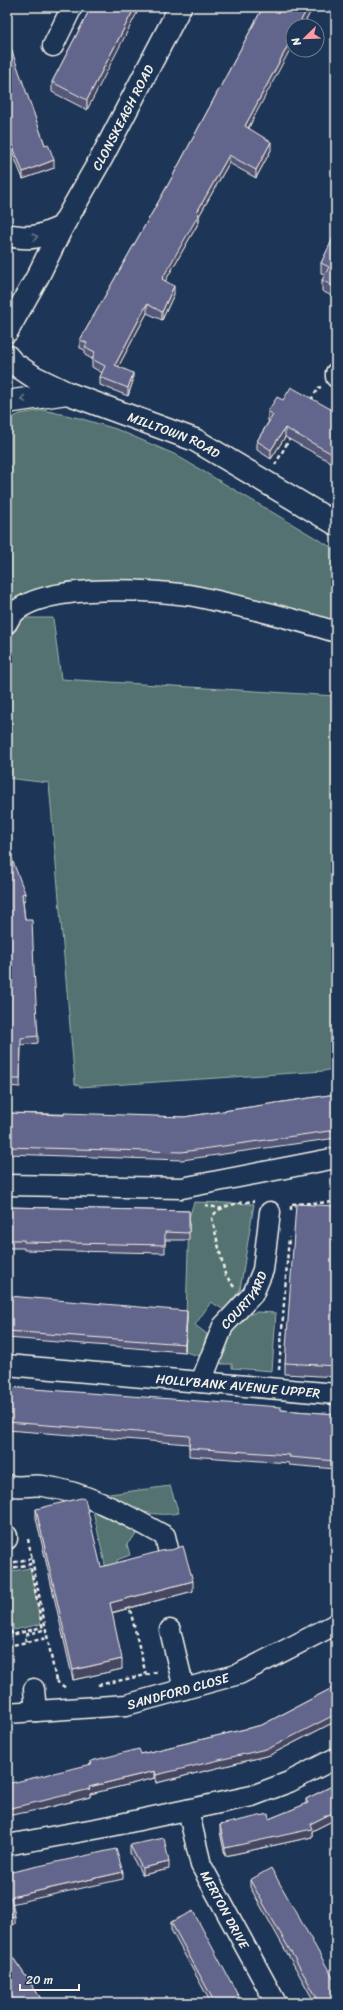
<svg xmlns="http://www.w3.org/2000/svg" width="343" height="2010" viewBox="0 0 343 2010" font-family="Sriracha,sans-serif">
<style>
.green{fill:#537271;stroke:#a4b2ac}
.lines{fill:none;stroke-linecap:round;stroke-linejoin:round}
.minor-casing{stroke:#f4f1e8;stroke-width:23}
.major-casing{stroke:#f4f1e8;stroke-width:25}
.path{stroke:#f4f1e8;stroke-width:2.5;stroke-dasharray:4 3;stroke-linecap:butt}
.minor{stroke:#1d3557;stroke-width:20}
.major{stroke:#1d3557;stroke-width:22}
.wall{fill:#555878;stroke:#f4f1e8}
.shaded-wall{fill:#454762;stroke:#f4f1e8}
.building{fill:#63668c;stroke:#f4f1e8}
.oneway{stroke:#68778a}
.labels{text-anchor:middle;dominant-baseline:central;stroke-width:3.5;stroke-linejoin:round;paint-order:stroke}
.street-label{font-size:13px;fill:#f4f1e8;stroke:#1d3557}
</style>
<rect width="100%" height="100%" fill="#1d3557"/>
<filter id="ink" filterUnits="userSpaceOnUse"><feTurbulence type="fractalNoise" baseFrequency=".025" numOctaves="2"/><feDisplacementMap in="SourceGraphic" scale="8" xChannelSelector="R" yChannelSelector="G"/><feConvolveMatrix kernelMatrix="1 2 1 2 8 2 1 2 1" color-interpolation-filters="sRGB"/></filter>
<g filter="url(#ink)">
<g class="green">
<polygon points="43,410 79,418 116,429 174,454 336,550 336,627 126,585 7,611 7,420 20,414"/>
<polygon points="20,618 53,618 61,679 336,696 336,1068 324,1071 80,1087 75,1084 49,783 7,778 7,644"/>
<polygon points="194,1202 254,1204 240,1290 224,1310 211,1302 195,1325 207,1334 200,1356 185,1352 189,1218"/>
<path d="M 257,1312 L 276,1313 L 272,1371 L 232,1368 L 232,1364 L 221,1364 C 221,1343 236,1316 257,1312 Z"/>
<path d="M 170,1486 L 179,1513 C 151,1518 126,1508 102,1495 Z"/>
<polygon points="92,1506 135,1528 137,1534 127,1544 130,1555 117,1560 122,1588 111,1591"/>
<polygon points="30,1568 41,1624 14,1630 7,1599 7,1572"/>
</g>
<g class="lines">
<g class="minor-casing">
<g id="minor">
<polyline points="53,46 72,7"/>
<polyline points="336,373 336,377"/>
<path d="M 7,623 C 25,580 150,590 188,595 C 202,597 216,601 230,604 C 266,612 301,621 336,632"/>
<polyline points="7,1185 182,1188 336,1158"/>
<path id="s1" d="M 7,1365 L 336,1394"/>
<path id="s2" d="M 201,1382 L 223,1326 L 253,1294 L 263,1270 L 270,1212"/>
<path d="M 7,1485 C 21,1489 30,1484 43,1486 C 87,1492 127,1515 165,1536 L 168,1549"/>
<polyline points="7,1536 7,1539"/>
<polyline points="170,1630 184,1689"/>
<polyline points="34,1689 36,1711"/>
<path id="s3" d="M 7,1713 L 126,1705 L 239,1674 L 336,1624"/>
<path id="s4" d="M 188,1810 L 201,1865 L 276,2003"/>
<polyline points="7,1845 111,1826 252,1796 289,1782 336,1758"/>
</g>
</g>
<g class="major-casing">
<g id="major">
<path d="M 7,235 C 32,240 39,237 62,227"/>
<path id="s5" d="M 7,331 L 38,276 L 62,227 L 102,157 L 180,7"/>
<path id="s6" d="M 7,356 L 13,363 L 34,377 L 67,393 L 195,440 L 336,524"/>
<polyline points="7,402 67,393"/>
</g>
</g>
<g class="path">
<polyline points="311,400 318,388 321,387"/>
<polyline points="275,465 290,438"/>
<polyline points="205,1205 223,1209"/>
<polyline points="291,1210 291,1204 336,1202"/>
<path d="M 234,1287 L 225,1274 L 212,1218 C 218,1204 241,1203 254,1201"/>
<polyline points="279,1370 289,1237"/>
<polyline points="28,1539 56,1681"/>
<polyline points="7,1564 32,1558"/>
<polyline points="7,1569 30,1564 43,1630 25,1635 26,1642"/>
<polyline points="7,1610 12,1635 42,1627"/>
<polyline points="7,1646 48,1638"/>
<polyline points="146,1675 159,1671"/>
<polyline points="56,1681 66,1688"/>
<polyline points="98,1685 146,1675 129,1605"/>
</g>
<use href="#minor" class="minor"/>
<use href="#major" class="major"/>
</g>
<g class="wall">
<polygon points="91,7 87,110 52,92 52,82"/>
<polygon points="263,7 313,7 303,26 293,26 249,128 271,150 256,178 229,163 199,216 199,222 165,281 174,294 162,320 147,313 118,367 133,381 128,396 100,385 100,377 102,373 92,367 92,359 85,355 85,350 80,348 80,340 169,183"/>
<polygon points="7,40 45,145 54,168 23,179 7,139"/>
<polygon points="336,234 336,298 322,291 322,280 325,275 321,273 321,263"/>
<polygon points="283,400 336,412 336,465 285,437 271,459 257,450 257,441 269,421 268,421 268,411"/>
<polygon points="7,846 25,900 23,901 38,1036 38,1043 21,1045 20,1087 7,1086 7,1030 8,1029"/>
<polygon points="336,1094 336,1138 182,1160 7,1154 7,1113 184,1117"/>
<polygon points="336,1206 336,1377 285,1374 285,1363"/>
<polygon points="7,1207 189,1211 189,1240 165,1240 165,1253 24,1250 24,1248 7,1248"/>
<polygon points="7,1294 9,1296 187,1318 185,1352 7,1338"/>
<polygon points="7,1387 281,1410 336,1414 336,1469 289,1465 289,1463 189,1456 189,1444 7,1430"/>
<polygon points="36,1509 101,1567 171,1550 193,1591 112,1613 122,1669 73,1680 36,1518"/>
<polygon points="336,1686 336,1721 270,1755 156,1783 155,1778 90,1794 90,1797 42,1809 91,1764 91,1761 141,1754 262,1725"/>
<polygon points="336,1784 336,1819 312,1831 312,1837 225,1856 220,1832 220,1825 269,1819 306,1804 306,1799"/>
<polygon points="130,1845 169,1869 142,1875 130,1853"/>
<polygon points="250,1880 336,2003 315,2003 250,1887"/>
<polygon points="171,1922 242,2003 211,2003 171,1930"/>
<polygon points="7,1949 44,2003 10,2003 10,2002 8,2003 7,2001"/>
</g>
<g class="shaded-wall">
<polygon points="135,7 140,7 87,110 87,100"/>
<polygon points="308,7 313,7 303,26 298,26"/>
<polygon points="293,36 293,44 245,134 245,126"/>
<polygon points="271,142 271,150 256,178 256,170"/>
<polygon points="229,155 229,163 199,216 199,222 162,287 162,279 197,212"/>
<polygon points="54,160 54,168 23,179 23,172"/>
<polygon points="174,286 174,294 162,320 162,312"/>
<polygon points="147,304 147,313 115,373 115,365"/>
<polygon points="133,373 133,381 128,396 128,388"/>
<polygon points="285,428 285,437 271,459 271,450"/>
<polygon points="25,893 25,900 22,901 22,894"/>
<polygon points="187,1311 187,1318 185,1352 185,1344"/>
<polygon points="193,1581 193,1591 110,1613 110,1603"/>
<polygon points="122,1659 122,1669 73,1680 73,1670"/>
<polygon points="336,1714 336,1721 270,1755 156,1783 156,1775"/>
<polygon points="155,1771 155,1778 90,1794 90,1797 42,1809 7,1816 7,1809 89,1787"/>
<polygon points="336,1811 336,1819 312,1831 312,1837 225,1856 225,1848 310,1824"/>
<polygon points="169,1862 169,1869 142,1875 142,1868"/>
<polygon points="123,1872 123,1879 11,1904 11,1897"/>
<polygon points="15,1916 15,1924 7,1926 7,1918"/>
<polygon points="10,1995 10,2002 8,2003 8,1996"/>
</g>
<g class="building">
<polygon points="91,7 135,7 87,100 52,82"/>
<polygon points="263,7 308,7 298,26 293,26 293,36 245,126 271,142 256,170 229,155 197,212 199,214 162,279 174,286 162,312 147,304 115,365 133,373 128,388 100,377 105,366 92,359 95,352 85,347 87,343 80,340 169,183"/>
<polygon points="7,40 8,40 45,145 48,144 54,160 23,172 7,132"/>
<polygon points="335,234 336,234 336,288 322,280 329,267 321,263"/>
<polygon points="291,387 336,412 336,456 285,428 271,450 257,441 273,415 268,411 277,397 283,400"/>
<polygon points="7,846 25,893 22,894 25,920 32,920 34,969 38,1036 21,1038 20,1079 7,1079 7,1030 8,1028 7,996"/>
<polygon points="336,1094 336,1130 182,1152 7,1147 7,1113 64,1115 64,1113 184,1117"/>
<polygon points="296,1204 336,1206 336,1366 285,1363"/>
<polygon points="7,1207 189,1211 189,1233 165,1232 165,1245 24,1242 24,1240 7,1240"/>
<polygon points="7,1294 9,1295 9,1296 187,1311 185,1344 7,1331"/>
<polygon points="7,1387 281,1407 281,1410 336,1414 336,1461 289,1457 290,1455 189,1448 190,1436 7,1422"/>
<polygon points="81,1498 85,1499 101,1567 165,1550 171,1550 183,1546 193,1581 110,1603 122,1659 73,1670 36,1509"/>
<polygon points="336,1686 336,1714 270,1748 156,1775 155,1771 89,1787 90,1789 42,1801 7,1809 7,1784 92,1764 91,1761 139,1749 141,1754 262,1725"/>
<polygon points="336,1784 336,1811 310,1824 312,1829 225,1848 220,1825 268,1814 269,1819 308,1803 306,1799"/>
<polygon points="164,1838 169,1862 142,1868 130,1845"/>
<polygon points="116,1849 123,1872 11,1897 15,1916 7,1918 7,1873"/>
<polygon points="271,1868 336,1983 336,2003 320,2003 250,1880"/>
<polygon points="193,1911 242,2003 215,2003 171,1922"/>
<polygon points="7,1949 44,2003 15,2003 10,1995 8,1996 7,1994"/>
</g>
<defs><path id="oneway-chevron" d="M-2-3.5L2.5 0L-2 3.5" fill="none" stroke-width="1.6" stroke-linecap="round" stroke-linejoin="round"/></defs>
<g class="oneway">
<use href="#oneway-chevron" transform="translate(35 237) rotate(-14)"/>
<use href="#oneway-chevron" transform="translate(23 399) rotate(171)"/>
</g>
</g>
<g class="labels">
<g class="street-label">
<text stroke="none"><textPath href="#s5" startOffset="243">CLONSKEAGH ROAD</textPath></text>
<text stroke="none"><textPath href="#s6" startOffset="186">MILLTOWN ROAD</textPath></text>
<text stroke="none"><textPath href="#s2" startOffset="94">COURTYARD</textPath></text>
<text stroke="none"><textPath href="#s1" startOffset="232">HOLLYBANK AVENUE UPPER</textPath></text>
<text stroke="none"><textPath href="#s3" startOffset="173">SANDFORD CLOSE</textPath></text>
<text stroke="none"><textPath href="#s4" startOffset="107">MERTON DRIVE</textPath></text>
</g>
</g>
<rect width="343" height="2010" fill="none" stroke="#1d3557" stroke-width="24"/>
<rect x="12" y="12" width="319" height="1986" fill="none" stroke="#f4f1e8" stroke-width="1.5" filter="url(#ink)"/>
<g transform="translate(305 38) rotate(247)"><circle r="19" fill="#1d3557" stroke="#738091"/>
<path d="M0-3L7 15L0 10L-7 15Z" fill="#ff9aa2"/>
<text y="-6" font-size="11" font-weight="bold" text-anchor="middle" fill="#f4f1e8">N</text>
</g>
<path d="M20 1984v6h59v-6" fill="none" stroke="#f4f1e8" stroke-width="2"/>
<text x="26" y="1984" font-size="12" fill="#f4f1e8" stroke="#1d3557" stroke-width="3" paint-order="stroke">20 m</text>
</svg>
